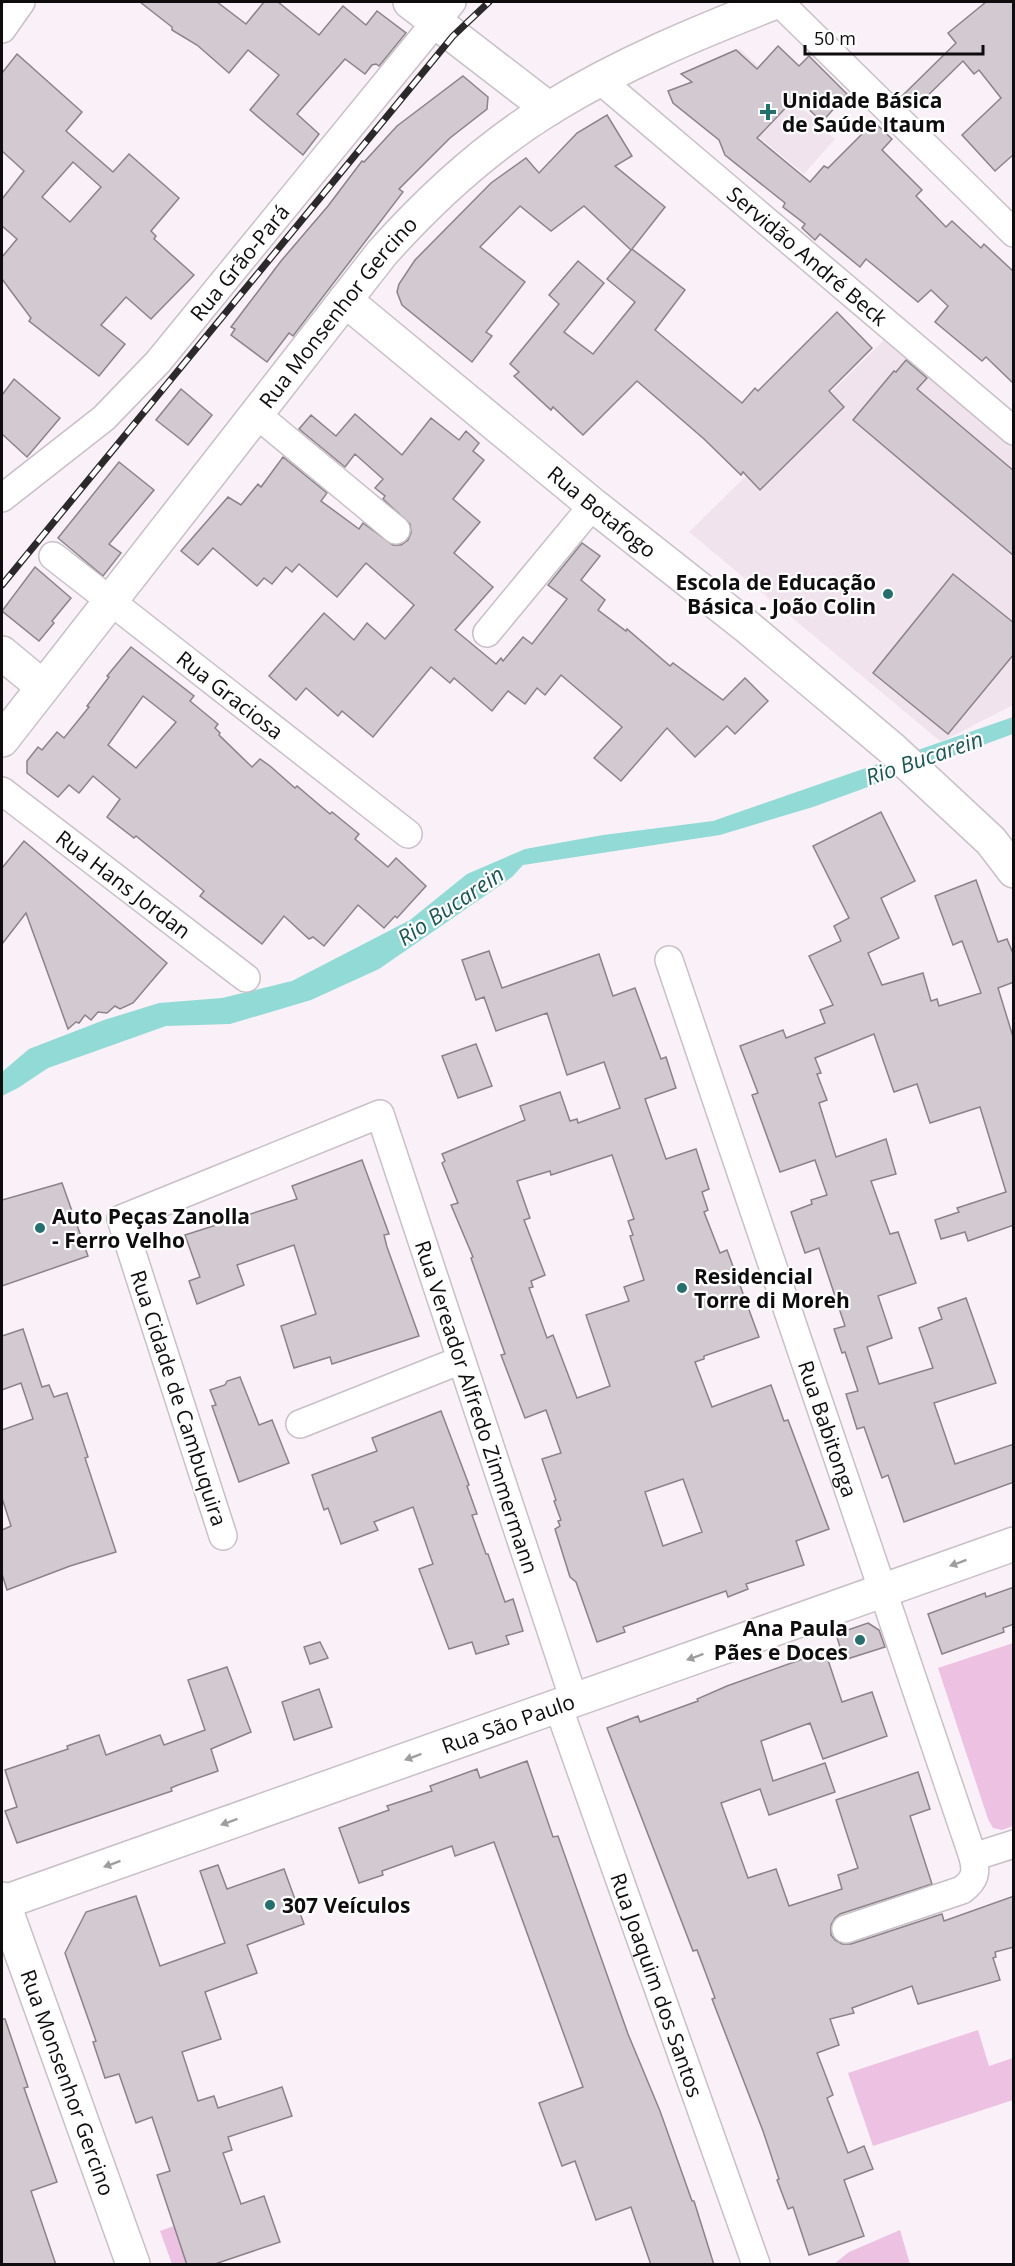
<svg xmlns="http://www.w3.org/2000/svg" width="1015" height="2266" viewBox="0 0 1015 2266" font-family="'Open Sans',sans-serif">
<style>
.built{fill:#f1e3ed}
.green{fill:#edc1e2}
.water{fill:#91dad5}
.building{fill:#d2cad0;stroke:#8b8389;stroke-width:1.5;fill-rule:evenodd}
.lines{fill:none;stroke-linecap:round;stroke-linejoin:round}
.minor-casing{stroke:#c8c0c6;stroke-width:30}
.tertiary-casing{stroke:#c8c0c6;stroke-width:36}
.secondary-casing{stroke:#c8c0c6;stroke-width:36}
.primary-casing{stroke:#c8c0c6;stroke-width:36}
.minor{stroke:#fff;stroke-width:27}
.tertiary{stroke:#fff;stroke-width:33}
.secondary{stroke:#fff;stroke-width:33}
.primary{stroke:#fff;stroke-width:33}
.rail-casing{stroke:#2c292b;stroke-width:7}
.rail{stroke:#fff;stroke-width:4.5;stroke-dasharray:14;stroke-linecap:butt}
.oneway{fill:#9f9e9e}
.poi-dot{fill:#256f6c;stroke:#fff;stroke-width:2}
.labels{text-anchor:middle;dominant-baseline:central;stroke-width:4.5;stroke-linejoin:round;paint-order:stroke}
.poi-label{font-size:21px;font-weight:bold;fill:#0e0c0d;stroke:#fff;text-anchor:start}
.street-label{font-size:21px;fill:#0e0c0d;stroke:#fff}
.water-label{font-size:22px;font-style:italic;fill:#1a5754;stroke:#fff}
</style>
<rect width="100%" height="100%" fill="#faf1f8"/>
<g class="built">
<polygon points="740,49 835,139 804,174 681,74"/>
<polygon points="889,335 1013,440 1013,705 941,742 689,532"/>
</g>
<g class="green">
<polygon points="1013,1643 1013,1826 1002,1830 993,1828 988,1819 938,1668"/>
<polygon points="978,2030 989,2066 1013,2058 1013,2100 873,2146 848,2073"/>
<polygon points="174,2226 187,2264 172,2264 160,2231"/>
<polygon points="900,2230 910,2264 834,2264 849,2252"/>
</g>
<polygon class="water" points="1013,717 1013,734 813,807 720,835 523,865 512,877 379,969 311,1000 230,1024 166,1026 48,1068 18,1088 2,1096 2,1072 29,1049 104,1020 159,1003 222,998 292,981 410,920 467,874 525,849 603,835 713,821"/>
<g class="building">
<polygon points="140,2 217,2 246,24 264,2 278,2 319,35 343,6 366,25 377,11 406,33 379,66 376,64 372,65 365,74 345,59 297,114 319,134 303,155 250,110 279,75 248,50 229,73 197,45 172,30 172,27"/>
<polygon points="986,2 1014,2 1014,154 995,171 962,135 1001,98 979,70 974,74 963,61 914,109 902,96 956,43 948,33"/>
<polygon points="778,46 799,66 809,56 847,94 822,122 796,97 757,138 810,182 824,166 828,168 874,122 892,139 882,150 922,190 916,196 946,227 952,221 981,248 984,244 1014,272 1014,384 986,357 982,361 935,322 948,306 931,290 918,302 866,259 860,267 820,234 815,240 802,228 805,224 783,207 785,203 725,155 719,140 673,103 668,91 692,82 681,74 736,50 757,69"/>
<path d="M 17,54 L 82,112 L 66,131 L 113,172 L 129,154 L 179,198 L 151,231 L 156,236 L 154,239 L 194,275 L 151,319 L 126,297 L 101,325 L 125,344 L 99,376 L 29,321 L 31,318 L 2,279 L 2,257 L 17,239 L 2,226 L 2,199 L 24,171 L 2,151 L 2,73 ZM 73,162 L 101,187 L 70,222 L 42,197 Z"/>
<polygon points="463,76 488,97 487,109 450,138 399,189 403,192 293,336 289,333 267,362 231,335 235,329 231,327 281,261 328,206 362,161 364,162 397,126"/>
<polygon points="607,115 632,156 615,166 665,207 632,249 685,290 655,330 742,403 755,388 758,391 837,312 872,348 829,391 844,407 760,490 743,472 741,475 704,439 637,381 583,435 553,407 551,410 514,376 519,372 510,364 559,304 549,295 578,261 604,283 564,332 593,354 635,302 607,279 631,250 584,206 551,231 520,206 480,247 525,282 486,332 492,336 472,362 402,305 397,292 399,284 415,260 491,183 526,158 539,173 577,133"/>
<polygon points="906,360 927,378 917,389 1014,471 1014,556 853,420 894,371 896,372"/>
<polygon points="14,379 60,418 27,457 2,434 2,395"/>
<polygon points="181,389 212,415 188,445 156,420"/>
<polygon points="355,414 402,455 431,418 459,440 466,431 479,443 473,451 484,460 453,499 480,522 454,553 493,587 455,630 496,664 501,658 503,661 523,637 532,644 567,599 548,585 582,543 600,556 581,580 605,600 598,610 626,631 627,629 670,666 673,663 723,700 745,678 768,701 735,734 727,726 695,757 667,728 621,781 594,758 622,727 561,675 545,695 537,688 525,704 508,691 492,711 454,678 450,683 431,667 373,737 342,711 338,716 306,688 296,700 269,676 324,613 354,640 367,623 385,639 414,605 366,563 337,597 299,564 292,572 286,567 272,584 264,578 257,586 213,548 198,565 181,551 228,497 241,505 258,484 261,487 283,457 327,493 321,501 359,529 363,523 393,545 401,545 408,540 411,533 410,524 383,499 385,496 375,488 383,479 355,454 345,467 299,429 311,415 336,436"/>
<polygon points="119,462 154,490 109,544 121,553 103,576 58,538"/>
<polygon points="35,567 71,598 52,621 54,623 39,641 2,611"/>
<polygon points="953,574 1014,623 1014,654 948,734 873,673"/>
<path d="M 131,647 L 194,696 L 190,701 L 218,724 L 215,728 L 220,733 L 219,735 L 252,767 L 260,759 L 270,766 L 295,788 L 297,786 L 330,814 L 332,812 L 359,834 L 355,839 L 388,867 L 396,858 L 426,886 L 397,918 L 395,916 L 384,928 L 358,905 L 324,946 L 313,937 L 309,939 L 284,916 L 262,944 L 200,896 L 204,891 L 136,836 L 134,838 L 107,817 L 120,799 L 93,776 L 79,793 L 69,785 L 58,797 L 27,773 L 27,761 L 38,747 L 42,750 L 57,732 L 64,738 L 89,707 L 87,706 L 109,677 L 107,676 ZM 143,696 L 176,722 L 136,768 L 108,745 Z"/>
<polygon points="881,812 915,881 881,898 899,938 868,953 882,985 923,973 931,1001 937,999 939,1006 981,993 962,941 953,945 935,896 976,880 998,942 1007,939 1014,956 1014,982 998,988 1014,1040 1014,1225 968,1241 965,1232 941,1239 935,1220 959,1212 957,1208 1006,1192 980,1107 930,1123 917,1084 894,1092 874,1034 815,1058 821,1073 817,1074 827,1100 819,1103 836,1157 886,1139 896,1174 871,1181 890,1234 898,1232 916,1283 878,1296 892,1338 867,1347 879,1384 933,1368 919,1328 942,1319 938,1308 966,1298 996,1383 934,1403 955,1464 1014,1444 1014,1482 904,1522 888,1475 882,1478 864,1427 857,1429 846,1394 858,1391 845,1352 842,1353 834,1329 845,1326 819,1248 805,1253 791,1212 812,1204 811,1200 827,1195 815,1160 780,1172 752,1095 758,1093 740,1046 783,1030 786,1038 825,1023 820,1010 833,1005 809,956 841,941 834,926 849,918 813,846"/>
<polygon points="24,841 167,963 133,1003 120,1009 115,1006 107,1013 98,1012 91,1020 85,1015 79,1023 76,1022 68,1029 26,913 2,944 2,868"/>
<path d="M 489,951 L 502,988 L 599,954 L 613,996 L 635,988 L 661,1059 L 666,1057 L 676,1088 L 645,1099 L 666,1159 L 696,1149 L 709,1189 L 702,1192 L 708,1210 L 704,1212 L 720,1253 L 727,1250 L 759,1337 L 704,1356 L 704,1359 L 695,1362 L 712,1407 L 771,1385 L 784,1421 L 788,1420 L 829,1529 L 796,1541 L 804,1565 L 746,1584 L 748,1589 L 728,1597 L 726,1591 L 623,1627 L 625,1632 L 597,1642 L 576,1582 L 570,1577 L 555,1529 L 560,1526 L 558,1521 L 561,1520 L 554,1501 L 556,1500 L 542,1459 L 561,1453 L 546,1410 L 525,1418 L 501,1355 L 505,1354 L 471,1258 L 473,1257 L 451,1205 L 458,1203 L 442,1163 L 445,1161 L 442,1154 L 525,1120 L 520,1106 L 560,1092 L 570,1121 L 577,1119 L 578,1123 L 620,1108 L 604,1062 L 567,1075 L 547,1013 L 496,1031 L 484,997 L 476,1000 L 462,960 ZM 612,1155 L 634,1219 L 628,1221 L 633,1235 L 630,1236 L 644,1280 L 624,1287 L 629,1301 L 586,1315 L 610,1386 L 577,1398 L 553,1335 L 547,1338 L 529,1288 L 533,1287 L 531,1281 L 545,1275 L 524,1220 L 530,1218 L 517,1181 L 550,1171 L 551,1175 ZM 683,1479 L 702,1532 L 663,1546 L 645,1492 Z"/>
<polygon points="476,1044 492,1086 458,1098 442,1056"/>
<polygon points="362,1160 389,1234 384,1235 387,1247 419,1336 332,1364 330,1357 294,1368 281,1326 316,1314 294,1245 237,1265 244,1285 197,1304 189,1281 200,1277 185,1235 297,1199 292,1186"/>
<polygon points="62,1183 88,1256 2,1286 2,1200"/>
<polygon points="23,1329 42,1387 49,1385 54,1397 67,1393 88,1457 85,1458 116,1552 70,1566 7,1590 2,1574 2,1530 11,1526 2,1498 2,1430 33,1419 21,1383 2,1390 2,1336"/>
<polygon points="240,1377 259,1425 272,1420 289,1463 239,1482 212,1406 216,1405 210,1390 225,1385 227,1381"/>
<polygon points="441,1411 469,1485 467,1486 477,1514 472,1515 486,1554 488,1554 505,1602 513,1599 523,1631 506,1636 509,1644 476,1654 472,1642 449,1649 419,1569 433,1564 413,1507 374,1522 378,1530 341,1544 328,1508 324,1510 312,1475 377,1451 372,1438"/>
<polygon points="1014,1587 1014,1624 1003,1628 1004,1632 942,1654 928,1614 985,1593 986,1597"/>
<polygon points="868,1623 879,1630 885,1647 844,1660 836,1634"/>
<polygon points="320,1642 328,1658 310,1664 304,1647"/>
<polygon points="825,1651 842,1702 872,1692 887,1736 823,1759 810,1723 761,1741 773,1781 825,1763 835,1792 769,1815 760,1789 721,1803 748,1878 776,1869 789,1906 842,1889 838,1875 858,1868 836,1800 918,1772 930,1809 910,1816 932,1884 840,1914 835,1918 831,1925 831,1935 835,1940 842,1944 851,1944 942,1914 944,1921 1014,1896 1014,1947 995,1952 996,1957 993,1958 1000,1980 918,2004 912,1986 852,2008 854,2013 830,2019 839,2045 817,2053 833,2095 827,2098 848,2153 864,2146 873,2169 844,2180 864,2236 809,2255 793,2207 788,2209 777,2180 779,2179 763,2131 712,1999 715,1998 697,1950 693,1951 607,1728 638,1716 640,1722 698,1701 697,1699 727,1686"/>
<polygon points="227,1667 251,1732 211,1749 218,1771 178,1785 171,1788 172,1791 17,1843 5,1811 17,1807 5,1770 68,1749 67,1746 99,1735 106,1755 160,1735 164,1745 205,1730 188,1680"/>
<polygon points="319,1689 332,1727 294,1740 282,1702"/>
<polygon points="527,1761 553,1837 558,1836 628,2034 660,2111 692,2201 694,2201 714,2265 651,2265 631,2207 596,2220 575,2161 562,2166 539,2103 583,2087 494,1842 455,1856 452,1846 382,1871 383,1875 359,1883 339,1828 389,1810 387,1806 432,1791 430,1786 477,1769 480,1778"/>
<polygon points="218,1865 227,1889 284,1869 304,1924 247,1945 257,1973 205,1992 221,2039 182,2052 198,2101 214,2096 218,2108 282,2087 292,2116 228,2137 232,2150 223,2153 241,2204 264,2196 280,2242 212,2265 187,2265 157,2175 170,2171 152,2117 136,2123 119,2074 105,2078 93,2042 96,2041 65,1953 86,1912 136,1896 160,1966 225,1943 200,1871"/>
<polygon points="2,2019 5,2019 28,2087 24,2088 57,2182 31,2191 56,2265 2,2265"/>
</g>
<g class="lines">
<g class="minor-casing">
<g id="minor">
<polyline points="779,2 1014,233"/>
<polyline points="2,29 21,2"/>
<path id="s1" d="M 600,80 L 1014,431"/>
<polyline points="256,414 396,530"/>
<path id="s2" d="M 2,498 L 104,418 L 158,362 L 452,2"/>
<path id="s3" d="M 53,556 L 408,834"/>
<polyline points="487,633 593,505"/>
<path id="s4" d="M 2,791 L 246,978"/>
<path id="s5" d="M 669,960 L 973,1857 L 1014,1844"/>
<polyline points="300,1424 461,1360"/>
<path id="s6" d="M 223,1536 L 121,1219 L 380,1114 L 574,1700"/>
<path id="s7" d="M 558,1706 L 756,2264"/>
<path d="M 846,1929 L 962,1890 C 975,1880 977,1873 973,1857"/>
</g>
</g>
<g class="tertiary-casing">
<g id="tertiary">
<path id="s8" d="M 345,300 L 593,505 L 745,625 L 891,748 L 991,841 L 1014,871"/>
<polyline points="2,653 43,687"/>
</g>
</g>
<g class="secondary-casing">
<polyline id="secondary" points="410,2 549,109"/>
</g>
<g class="primary-casing">
<g id="primary">
<path id="s9" d="M 2,740 L 382,253 C 431,198 487,147 550,108 C 621,64 699,32 776,2"/>
<path id="s10" d="M 2,1899 L 133,2264"/>
<path id="s11" d="M 2,1903 L 1014,1544"/>
</g>
</g>
<use href="#minor" class="minor"/>
<use href="#tertiary" class="tertiary"/>
<use href="#secondary" class="secondary"/>
<use href="#primary" class="primary"/>
<g class="rail-casing">
<polyline id="rail" points="2,585 453,36 489,2"/>
</g>
<use href="#rail" class="rail"/>
</g>
<defs><path id="oneway-solid" d="M-6-.8H1V-3.2L6.5 0L1 3.2V.8H-6Z" transform="scale(1.5)"/></defs>
<g class="oneway">
<use href="#oneway-solid" transform="translate(958 1563) rotate(160)"/>
<use href="#oneway-solid" transform="translate(695 1657) rotate(160)"/>
<use href="#oneway-solid" transform="translate(413 1757) rotate(160)"/>
<use href="#oneway-solid" transform="translate(229 1822) rotate(160)"/>
<use href="#oneway-solid" transform="translate(112 1864) rotate(160)"/>
</g>
<g class="poi-dot">
<path d="M765 103h6v6h6v6h-6v6h-6v-6h-6v-6h6z"/>
<circle cx="888" cy="594" r="6"/>
<circle cx="40" cy="1228" r="6"/>
<circle cx="682" cy="1288" r="6"/>
<circle cx="860" cy="1640" r="6"/>
<circle cx="270" cy="1905" r="6"/>
</g>
<g class="labels">
<g class="poi-label">
<text x="782" y="100">Unidade Básica<tspan x="782" dy="24">de Saúde Itaum</tspan></text>
<text x="876" y="582" text-anchor="end">Escola de Educação<tspan x="876" dy="24">Básica - João Colin</tspan></text>
<text x="52" y="1216">Auto Peças Zanolla<tspan x="52" dy="24">- Ferro Velho</tspan></text>
<text x="694" y="1276">Residencial<tspan x="694" dy="24">Torre di Moreh</tspan></text>
<text x="848" y="1628" text-anchor="end">Ana Paula<tspan x="848" dy="24">Pães e Doces</tspan></text>
<text x="282" y="1905">307 Veículos</text>
</g>
<g class="street-label">
<text stroke="none"><textPath href="#s1" startOffset="272">Servidão André Beck</textPath></text>
<text stroke="none"><textPath href="#s2" startOffset="336">Rua Grão-Pará</textPath></text>
<text stroke="none"><textPath href="#s9" startOffset="544">Rua Monsenhor Gercino</textPath></text>
<text stroke="none"><textPath href="#s8" startOffset="333">Rua Botafogo</textPath></text>
<text stroke="none"><textPath href="#s3" startOffset="225">Rua Graciosa</textPath></text>
<text stroke="none"><textPath href="#s4" startOffset="153">Rua Hans Jordan</textPath></text>
<text transform="translate(179 1398) rotate(72)">Rua Cidade de Cambuquira</text>
<text stroke="none"><textPath href="#s6" startOffset="921">Rua Vereador Alfredo Zimmermann</textPath></text>
<text stroke="none"><textPath href="#s5" startOffset="495">Rua Babitonga</textPath></text>
<text stroke="none"><textPath href="#s11" startOffset="537">Rua São Paulo</textPath></text>
<text stroke="none"><textPath href="#s7" startOffset="296">Rua Joaquim dos Santos</textPath></text>
<text stroke="none"><textPath href="#s10" startOffset="195">Rua Monsenhor Gercino</textPath></text>
</g>
<g class="water-label">
<text transform="translate(924 757) rotate(-19)">Rio Bucarein</text>
<text transform="translate(450 905) rotate(-34)">Rio Bucarein</text>
</g>
</g>
<rect width="1015" height="2266" fill="none" stroke="#0e0c0d" stroke-width="6"/>
<path d="M805 45v9h178v-9" fill="none" stroke="#0e0c0d" stroke-width="3"/>
<text x="814" y="45" font-size="18" fill="#0e0c0d" stroke="#ffffff" stroke-width="4.5" paint-order="stroke">50 m</text>
</svg>
